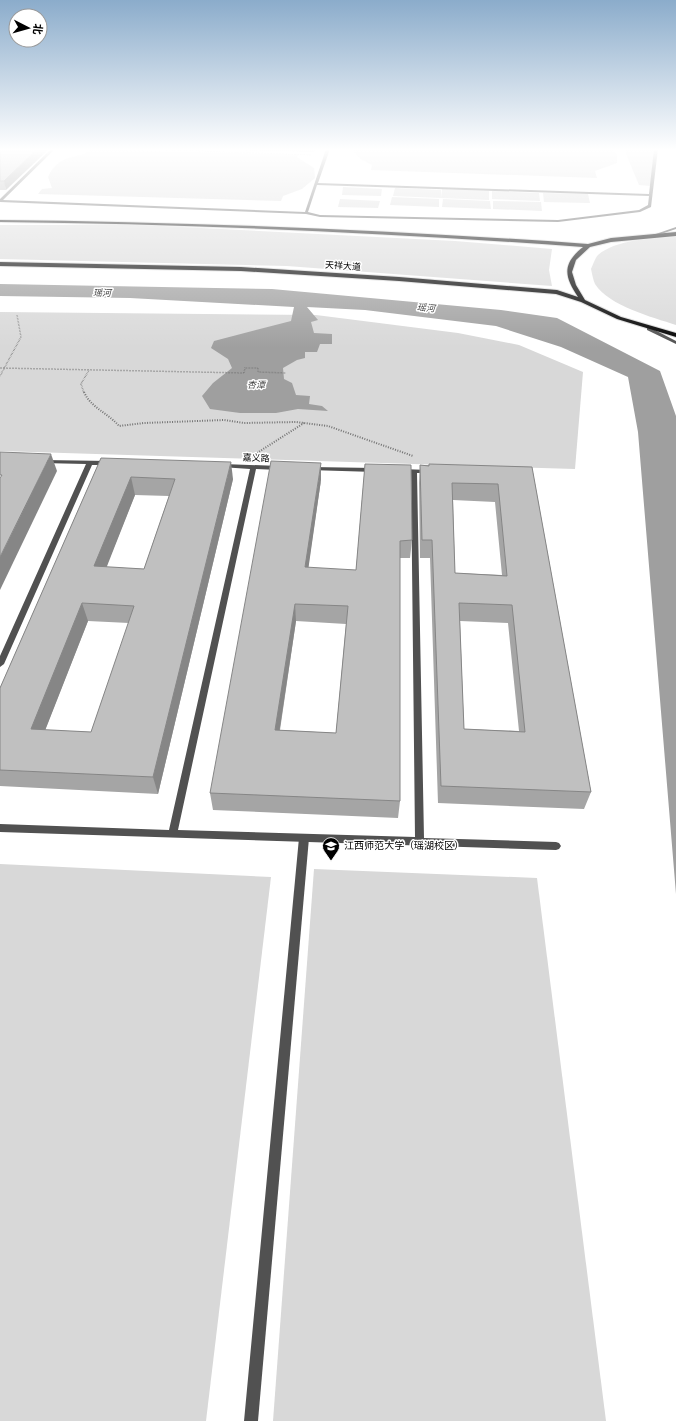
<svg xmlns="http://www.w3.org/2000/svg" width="676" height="1421" viewBox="0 0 676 1421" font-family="'Fira Sans Condensed','Noto Sans SC',sans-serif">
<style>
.green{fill:#d8d8d8}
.water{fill:#9f9f9f}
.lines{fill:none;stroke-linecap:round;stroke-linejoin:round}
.primary-casing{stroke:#dbdbdb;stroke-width:2}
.path-far2{stroke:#737373;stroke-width:1;stroke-dasharray:0.5 1;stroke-linecap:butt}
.path-far1{stroke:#737373;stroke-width:1.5;stroke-dasharray:0.5 1;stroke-linecap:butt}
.path{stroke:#737373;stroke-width:2;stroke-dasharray:1 1.5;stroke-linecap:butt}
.service{fill:#515151;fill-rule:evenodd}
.minor{fill:#515151;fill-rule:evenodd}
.tertiary{fill:#515151;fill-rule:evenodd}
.primary{fill:#000;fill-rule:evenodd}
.wall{fill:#a5a5a5;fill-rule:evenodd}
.shaded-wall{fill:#868686}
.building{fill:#c0c0c0;stroke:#868686;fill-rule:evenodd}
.labels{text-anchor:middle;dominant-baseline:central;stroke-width:3;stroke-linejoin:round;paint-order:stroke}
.far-street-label{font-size:9px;fill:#000;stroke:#fff}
.far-water-label{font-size:9px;font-style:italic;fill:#404040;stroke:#fff}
.poi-label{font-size:10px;fill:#000;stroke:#fff;text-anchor:start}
</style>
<rect width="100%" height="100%" fill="#fff"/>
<g class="green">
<path d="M 91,149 L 298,155 L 297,157 L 314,168 L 315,178 L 302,189 L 283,196 L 281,201 L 38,194 L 42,189 L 52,188 L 48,177 C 61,150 80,161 91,149 Z"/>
<path d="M 353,149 L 613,149 L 617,155 L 617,163 L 595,171 L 597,178 L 371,170 L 372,165 C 364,161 357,158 353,149 Z"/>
<polygon points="624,149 654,149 651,186 639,185"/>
<polygon points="343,187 382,189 381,196 342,195"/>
<polygon points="395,188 441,190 441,198 393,196"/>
<polygon points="442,189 489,191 489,200 441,198"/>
<polygon points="492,191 539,193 540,201 492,199"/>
<polygon points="543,193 588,194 590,203 544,202"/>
<polygon points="392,197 439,199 439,207 390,205"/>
<polygon points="340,199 380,201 378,208 338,207"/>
<polygon points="443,199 490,201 491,209 442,207"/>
<polygon points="493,201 541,202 542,211 493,209"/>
<polygon points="0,225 141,225 455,241 552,249 549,270 552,286 287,266 0,259"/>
<path d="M 676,237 L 676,325 C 652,317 609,306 595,284 C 593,280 592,273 591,269 C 593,265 595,258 598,255 C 615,240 654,237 676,237 Z"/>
<polygon points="0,312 316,315 458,333 519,345 583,372 575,469 0,451"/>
<polygon points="0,864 271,877 206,1421 0,1421"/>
<polygon points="314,869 537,878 606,1421 273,1421"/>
</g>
<polygon class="water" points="0,284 272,289 501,310 557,318 660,371 676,416 676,894 638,432 628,377 561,347 496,326 365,310 307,307 318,320 311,322 314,333 332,334 332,344 320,344 317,352 305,352 305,358 297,360 283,368 284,379 292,383 296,395 310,396 309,404 322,406 328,411 298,409 276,413 240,413 210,409 202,396 213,383 232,368 228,359 211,348 214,341 291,321 294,307 130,298 0,296"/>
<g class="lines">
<g class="primary-casing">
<path id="primary" d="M 0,220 C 196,222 392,230 588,244 L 611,238 L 676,232 L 676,236 L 611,242 L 590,247 L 576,260 L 572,272 L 576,285 L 585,300 L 621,317 L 676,333 L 676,337 L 617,319 L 581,302 L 556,294 L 399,281 L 241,271 L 0,266 L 0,262 L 241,267 L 399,277 L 557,290 L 578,297 C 564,276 562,264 583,247 C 389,233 195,224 0,222 Z"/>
</g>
<polyline class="path-far2" points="141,149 312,155"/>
<g class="path-far1">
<polyline points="0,368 244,373 245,368 258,368 258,372 286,373"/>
<polyline points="0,376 21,337 17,315"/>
<polyline points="84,393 81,384 89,370"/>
</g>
<g class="path">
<path d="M 84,392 C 91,408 108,413 119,426 L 144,423 L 224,420 L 244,423 L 296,422 L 328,426 L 413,456"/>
<polyline points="257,453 304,423"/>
</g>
<polygon class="service" points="304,834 307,835 309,838 258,1421 244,1421 299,838 301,835"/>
<g class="minor">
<path d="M 51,149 L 55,149 L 3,200 L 305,212 L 326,149 L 330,149 L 318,183 L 649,194 L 654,149 L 658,149 L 651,207 L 640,212 L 558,222 L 320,217 L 306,214 L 0,202 L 0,199 ZM 317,185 L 649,196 L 648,205 L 639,210 L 558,220 L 320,215 L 308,212 Z"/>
<polygon points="43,460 109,461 112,463 109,465 92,465 4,664 0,667 0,656 86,464 41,463 41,461"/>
<polygon points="223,464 279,466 282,468 279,470 256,469 178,830 415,837 411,473 401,473 398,471 401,469 429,470 432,472 431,473 417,473 424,838 556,842 559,843 561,846 559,849 556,850 0,832 0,824 169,830 250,469 221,467 220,466"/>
<polygon points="311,467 375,468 378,470 375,472 309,470 308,469"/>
</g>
<g class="tertiary">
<polygon points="676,227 676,229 655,236 653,235"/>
<polygon points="647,328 651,328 676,341 676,344 647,330"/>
</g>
<use href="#primary" class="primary"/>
</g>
<g class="wall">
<polygon points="0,149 6,190 0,190"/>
<polygon points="206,149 315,149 314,152"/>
<path d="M 101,458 L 233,479 L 158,794 L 0,786 L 0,688 ZM 135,495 L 169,496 L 144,569 L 106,567 ZM 88,621 L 129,623 L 91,732 L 45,730 Z"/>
<path d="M 365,464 L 412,540 L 410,558 L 400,558 L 400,801 L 398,818 L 213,810 L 210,793 L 321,480 L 308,568 L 356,570 ZM 296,621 L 346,624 L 336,733 L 280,730 Z"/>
<path d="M 420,465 L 532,467 L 591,792 L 584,809 L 438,803 L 430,558 L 420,558 L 419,483 ZM 453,500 L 495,502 L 502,575 L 455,573 ZM 460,621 L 508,623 L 519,731 L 464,729 Z"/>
</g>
<g class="shaded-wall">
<polygon points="37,149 49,149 6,190 4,181"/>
<polygon points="51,454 57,471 0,590 0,557"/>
<polygon points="231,462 233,479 158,794 153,777"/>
<polygon points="321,463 321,480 306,585 305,567"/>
<polygon points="131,477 135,495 100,584 94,566"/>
<polygon points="82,603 88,621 39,746 31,729"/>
<polygon points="295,604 296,621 277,747 275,730"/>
</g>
<g class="building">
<polygon points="0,149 37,149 4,181 0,181"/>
<polygon points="0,452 51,454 0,557 0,478 2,475 0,475"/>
<path d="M 101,458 L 231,462 L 153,777 L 0,770 L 0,688 ZM 131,477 L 175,479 L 144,569 L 94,566 ZM 82,603 L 134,606 L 91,732 L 31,729 Z"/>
<path d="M 271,461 L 321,463 L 305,567 L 356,570 L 365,464 L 411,465 L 412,540 L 400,541 L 400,801 L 210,793 ZM 295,604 L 348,606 L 336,733 L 275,730 Z"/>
<path d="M 429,464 L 532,467 L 591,792 L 441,786 L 432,540 L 422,540 L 420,465 L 429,466 ZM 452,483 L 498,484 L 507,576 L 455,573 ZM 459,603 L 512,605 L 525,732 L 464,729 Z"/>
</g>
<linearGradient id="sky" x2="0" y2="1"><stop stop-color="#8baccb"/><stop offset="0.43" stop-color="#fff"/><stop offset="1" stop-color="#fff" stop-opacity="0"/></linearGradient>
<rect width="676" height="348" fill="url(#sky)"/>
<defs>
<g id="university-pin" transform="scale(0.9)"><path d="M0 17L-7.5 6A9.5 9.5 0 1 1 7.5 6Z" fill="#000" stroke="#fff"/><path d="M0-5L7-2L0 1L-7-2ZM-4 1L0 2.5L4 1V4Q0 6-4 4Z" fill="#fff"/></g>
</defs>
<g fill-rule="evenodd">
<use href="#university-pin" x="331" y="846"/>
</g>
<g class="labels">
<g class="far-street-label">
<text transform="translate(343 266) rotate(4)">天祥大道</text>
<text transform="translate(256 458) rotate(2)">嘉义路</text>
</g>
<g class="far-water-label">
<text x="102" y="293">瑶河</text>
<text transform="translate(426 308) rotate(4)">瑶河</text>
<text x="256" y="385">杏潭</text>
</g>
<g class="poi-label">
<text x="344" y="846">江西师范大学（瑶湖校区）</text>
</g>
</g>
<g transform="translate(28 28) rotate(96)"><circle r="19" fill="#ffffff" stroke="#999999"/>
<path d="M0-3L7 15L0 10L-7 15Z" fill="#000000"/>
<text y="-6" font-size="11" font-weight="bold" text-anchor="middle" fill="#000000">北</text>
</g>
</svg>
